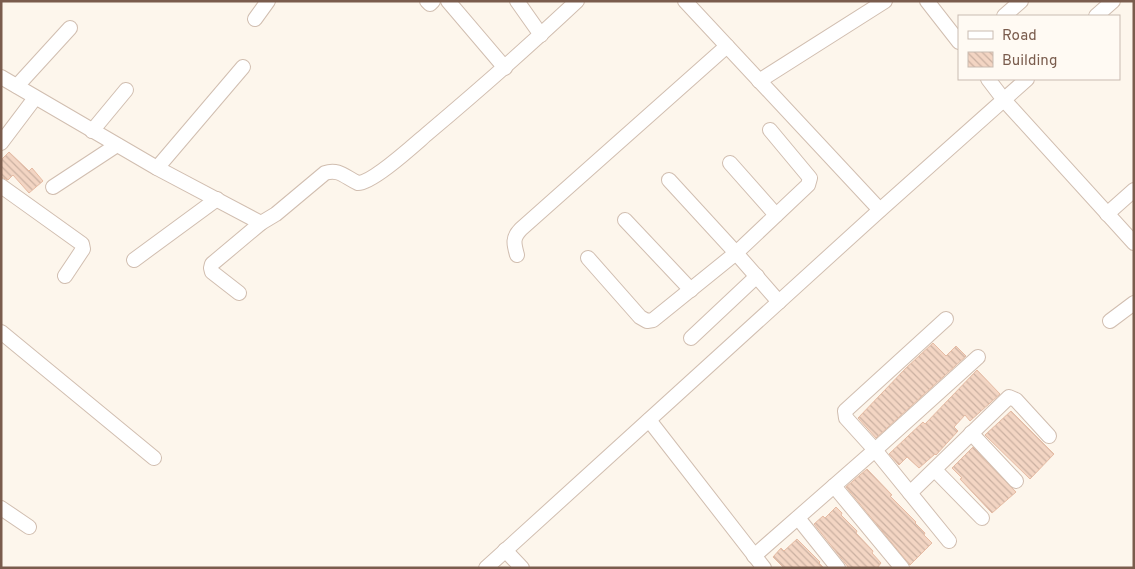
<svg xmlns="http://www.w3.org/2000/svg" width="1135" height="569" viewBox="0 0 1135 569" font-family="Overpass,sans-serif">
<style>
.building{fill:url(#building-back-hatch);stroke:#e6bba3}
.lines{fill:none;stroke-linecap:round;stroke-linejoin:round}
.street-casing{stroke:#d1beb0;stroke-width:16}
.street{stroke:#fff;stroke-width:14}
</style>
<defs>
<pattern id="building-back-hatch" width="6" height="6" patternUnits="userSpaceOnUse" patternTransform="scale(1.25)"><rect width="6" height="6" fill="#f3d5c3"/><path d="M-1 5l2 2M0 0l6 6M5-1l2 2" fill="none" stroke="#cab0a1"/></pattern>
</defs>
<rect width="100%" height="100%" fill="#fdf6ec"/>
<g class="building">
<polygon points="9,152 29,171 32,168 43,181 29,193 13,175 8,180 1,177 1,160"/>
<polygon points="933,343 946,356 956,346 966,356 876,438 858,418 906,368"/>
<polygon points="977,370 1000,394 970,421 965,415 954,427 958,431 936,455 935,454 919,468 907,457 899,465 889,454 923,422 925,424"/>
<polygon points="1011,411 1054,454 1030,479 985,435"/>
<polygon points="973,447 1016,492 992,513 960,479 962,478 952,468"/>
<polygon points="867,469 892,495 890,496 916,522 915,523 925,533 924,535 932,543 910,565 846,487"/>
<polygon points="836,507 842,513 841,515 857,531 856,533 873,551 872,553 881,563 877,568 849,568 814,524 823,516 825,518"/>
<polygon points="797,539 820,562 819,563 824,568 784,568 773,557 781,548 784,551"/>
</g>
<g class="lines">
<g class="street-casing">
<g id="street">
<polyline points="427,1 430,4 433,1"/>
<polyline points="448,1 505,68"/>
<polyline points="517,1 541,35"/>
<polyline points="685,1 880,210"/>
<polyline points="927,1 959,42"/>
<polyline points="1004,16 1021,1"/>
<polyline points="1096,16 1113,1"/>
<polyline points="255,19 268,1"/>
<path d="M 1,77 L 157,168 L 261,223 L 276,214 L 325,173 C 339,168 346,178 358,183 C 373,183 415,144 428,133 C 479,90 528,47 577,1"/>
<polyline points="988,79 1004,100 1134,243"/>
<polyline points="759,81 885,1"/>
<polyline points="17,86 70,28"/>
<polyline points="92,131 126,90"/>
<polyline points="1,143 35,98"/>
<polyline points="730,163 776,215"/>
<polyline points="157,168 243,67"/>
<polyline points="669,180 736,253 779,302"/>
<polyline points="1,186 82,244 83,249 65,276"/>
<polyline points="53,187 117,145"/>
<polyline points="1107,214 1134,190"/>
<polyline points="625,220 691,290"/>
<path d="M 517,255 C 514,244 512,238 521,229 L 727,46"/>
<polyline points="588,258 640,317 647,321 653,320 736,253 808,185 810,178 770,130"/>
<polyline points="134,260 217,199"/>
<polyline points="239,293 212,272 211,268 212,264 261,223"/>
<polyline points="946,319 845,411 846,418 875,450 949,541"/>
<polyline points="1110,321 1134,303"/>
<polyline points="1,332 154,458"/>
<polyline points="691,338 757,276"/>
<polyline points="649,420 764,568"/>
<polyline points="971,433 1016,481"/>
<polyline points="935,470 982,518"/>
<polyline points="834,486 902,568"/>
<polyline points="910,493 1009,397 1016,400 1049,436"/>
<polyline points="1,508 29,527"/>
<polyline points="798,518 838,568"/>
<polyline points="505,550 522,568"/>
<polyline points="754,556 875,450 978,357"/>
<polyline points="486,568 880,210 1027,79"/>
</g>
</g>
<use href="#street" class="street"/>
</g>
<rect width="1135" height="569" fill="none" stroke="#7a5c4d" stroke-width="5"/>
<rect x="958" y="15" width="162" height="65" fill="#fffaf3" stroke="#cabbb1"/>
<rect x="968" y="31" width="25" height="8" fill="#ffffff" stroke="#cabbb1"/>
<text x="1002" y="40" font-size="15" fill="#7a5c4d">Road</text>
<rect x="968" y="52" width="25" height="15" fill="url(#building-back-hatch)" stroke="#cabbb1"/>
<text x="1002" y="65" font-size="15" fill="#7a5c4d">Building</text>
</svg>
